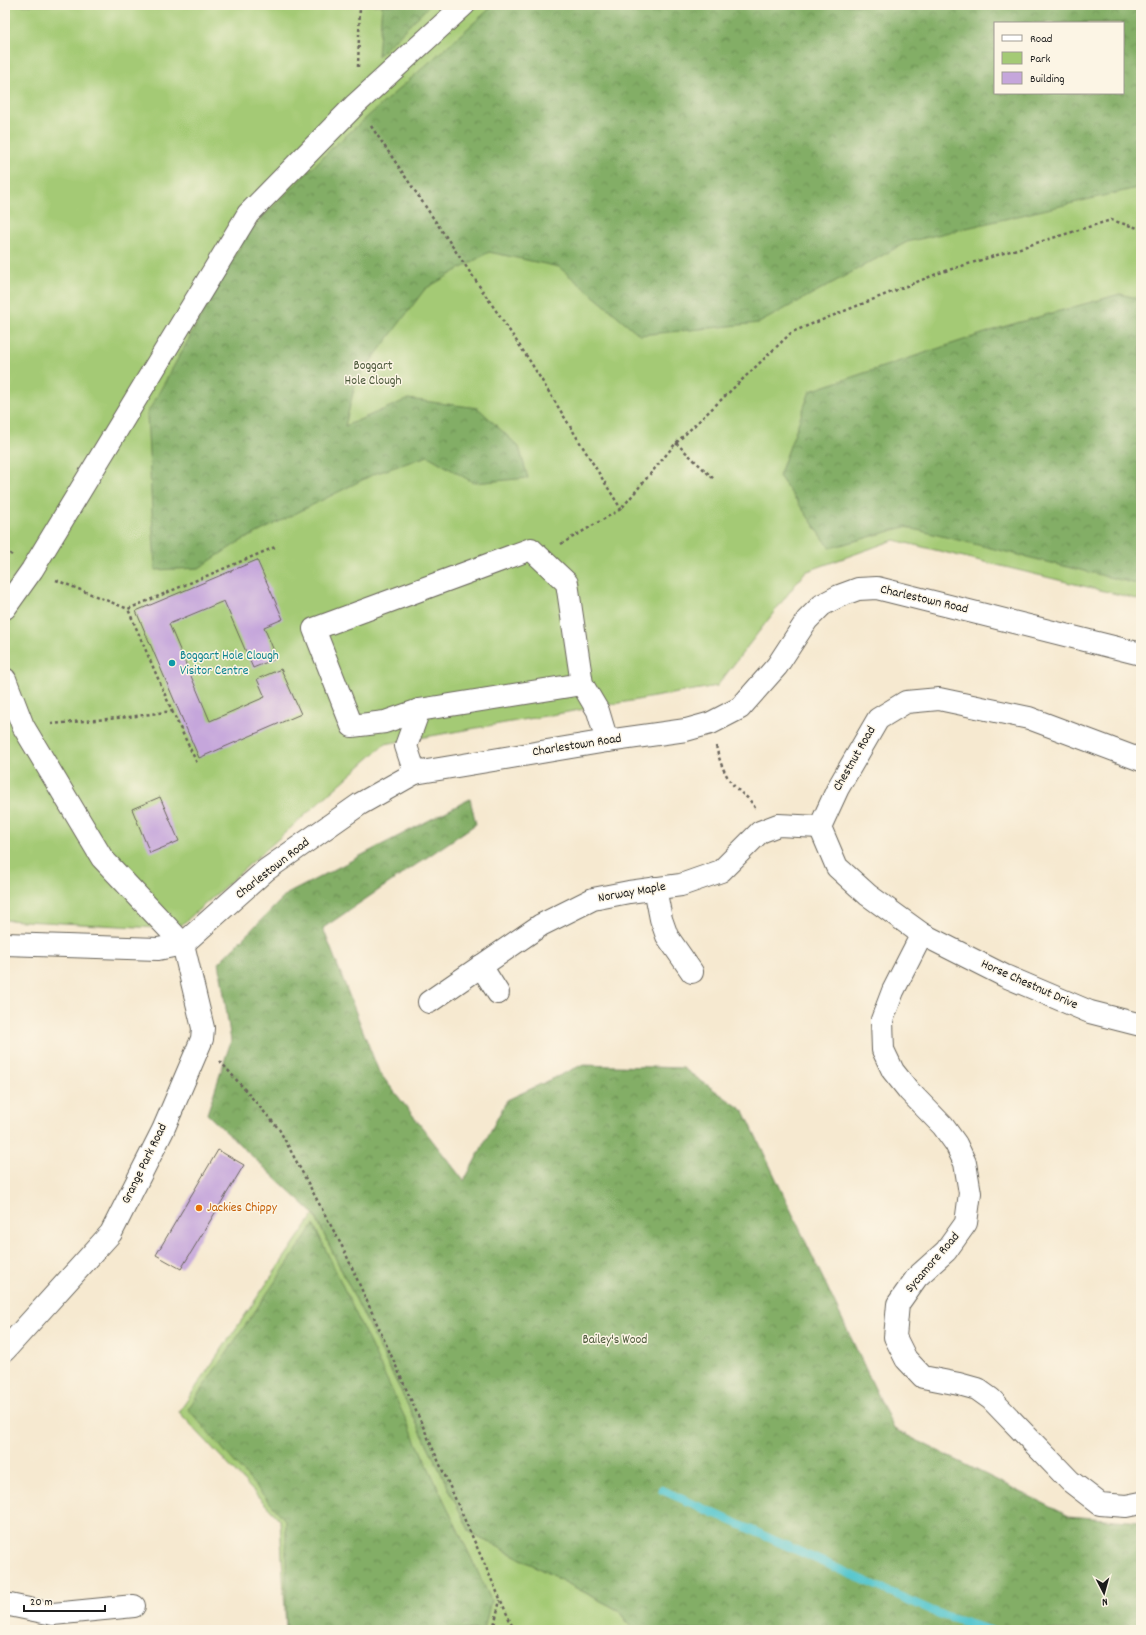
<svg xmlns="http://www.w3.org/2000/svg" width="1146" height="1635" viewBox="0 0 1146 1635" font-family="Dekko,sans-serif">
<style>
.green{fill:#a4ca75;stroke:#607348;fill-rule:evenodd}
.forest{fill:url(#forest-crowns);stroke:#506541;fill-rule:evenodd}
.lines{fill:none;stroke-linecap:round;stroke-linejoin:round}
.stream{stroke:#59c7ce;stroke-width:8}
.building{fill:#c5a6db}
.minor-casing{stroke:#68645b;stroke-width:24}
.path{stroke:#68645b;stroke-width:2.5;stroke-dasharray:3 3;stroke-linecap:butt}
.minor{stroke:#fff;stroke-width:22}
.culture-dot{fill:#0f9aa8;stroke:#fcf5e5;stroke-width:1.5}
.food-dot{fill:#e8710a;stroke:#fcf5e5;stroke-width:1.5}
.labels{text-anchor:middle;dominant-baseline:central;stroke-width:3;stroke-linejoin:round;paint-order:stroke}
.park-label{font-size:13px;fill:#4c593b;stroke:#fcf5e5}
.street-label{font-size:13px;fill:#1c1c1c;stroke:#fcf5e5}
.culture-label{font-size:13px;fill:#0d838f;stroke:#fcf5e5;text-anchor:start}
.food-label{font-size:13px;fill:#c56008;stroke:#fcf5e5;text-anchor:start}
</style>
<defs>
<pattern id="forest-crowns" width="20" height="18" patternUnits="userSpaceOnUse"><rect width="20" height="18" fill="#83ae66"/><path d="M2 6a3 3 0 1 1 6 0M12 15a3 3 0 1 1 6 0" fill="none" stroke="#6a8d53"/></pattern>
</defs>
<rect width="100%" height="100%" fill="#fcf5e5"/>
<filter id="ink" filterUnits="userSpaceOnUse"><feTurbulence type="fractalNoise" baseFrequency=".025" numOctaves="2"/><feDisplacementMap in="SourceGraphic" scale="8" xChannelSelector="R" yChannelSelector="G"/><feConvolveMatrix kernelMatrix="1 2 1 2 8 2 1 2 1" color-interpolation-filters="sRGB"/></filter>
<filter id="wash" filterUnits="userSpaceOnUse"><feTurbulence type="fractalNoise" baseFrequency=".012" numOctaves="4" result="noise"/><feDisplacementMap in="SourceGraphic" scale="16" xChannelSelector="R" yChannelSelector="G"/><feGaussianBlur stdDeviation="0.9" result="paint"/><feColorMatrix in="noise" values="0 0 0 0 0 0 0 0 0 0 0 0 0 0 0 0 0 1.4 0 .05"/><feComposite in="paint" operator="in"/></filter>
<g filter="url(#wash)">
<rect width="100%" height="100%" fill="#f6e9d0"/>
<g class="green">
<path d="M 5,5 L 1141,5 L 1141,600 L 894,540 L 805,572 L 717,686 L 385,744 L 177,929 L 5,920 ZM 995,23 L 1123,23 L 1123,93 L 995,93 Z"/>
<polygon points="314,1214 470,1532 618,1610 633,1630 286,1630 280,1520 179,1412"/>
</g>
<g class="forest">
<polygon points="382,5 430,5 378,56"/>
<path d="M 494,5 L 1141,5 L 1141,187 L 907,242 L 759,323 L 640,335 L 559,267 L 489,252 L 425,289 L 356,381 L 345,426 L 408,399 L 478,408 L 519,447 L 528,478 L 474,483 L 428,456 L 374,474 L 237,543 L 199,568 L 155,570 L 147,414 L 249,231 L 331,149 ZM 995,23 L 1123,23 L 1123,93 L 995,93 Z"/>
<polygon points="1120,294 1141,299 1141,585 905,527 830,548 779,476 810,391 1006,326"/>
<polygon points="470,799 476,824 323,928 379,1072 464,1181 507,1100 582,1065 683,1068 744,1111 894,1429 1069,1516 1141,1522 1141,1630 633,1630 618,1610 470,1532 314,1214 207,1114 231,1041 219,962 287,894"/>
<polygon points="314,1225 491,1600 484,1630 286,1630 286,1521 188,1409"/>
</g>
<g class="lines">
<polyline class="stream" points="662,1490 944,1616 990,1630"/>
</g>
<g id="blocks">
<g class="building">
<polygon points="257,560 283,619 264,627 277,658 253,668 224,601 169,624 210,721 265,697 257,679 281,669 301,714 199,758 136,611"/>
<polygon points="160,797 179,841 150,853 132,809"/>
<polygon points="218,1150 244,1165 181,1269 156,1255"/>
</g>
</g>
</g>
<g filter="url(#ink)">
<use href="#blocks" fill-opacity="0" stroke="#68645b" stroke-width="1"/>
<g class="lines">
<g class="minor-casing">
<g id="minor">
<polyline points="5,608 32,570 248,214 356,104 464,5"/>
<polyline points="5,679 23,726 102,858 183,944 203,1028 202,1039 163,1130 111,1233 5,1350"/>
<polyline points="419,710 385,722 352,726 314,629 531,549 567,583 582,684"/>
<polyline points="1141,760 1029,718 939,699 906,702 878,719 838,788 820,827 837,867 868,895 922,934 1005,976 1090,1012 1141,1025"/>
<polyline points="415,773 406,746 419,710 582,684 598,711 607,741"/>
<polyline points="655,888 661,919 667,936 692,972"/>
<polyline points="922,934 893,991 882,1020 883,1050 893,1071 909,1091 943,1126 956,1144 965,1163 970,1193 966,1223 946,1251 917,1277 898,1304 895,1337 906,1359 923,1377 959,1384 977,1389 991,1399 1070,1481 1100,1504 1126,1506 1141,1503"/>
<polyline points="5,944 158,949 183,944 266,870 360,804 415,773 607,741 686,730 711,723 740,708 777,666 807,620 822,605 839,596 858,589 877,588 1141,654"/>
<polyline points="481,966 498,993"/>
<polyline points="429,1002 541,925 593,899 629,892 681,885 721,871 760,832 778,825 820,827"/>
<polyline points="5,1604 53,1614 134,1606"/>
</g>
</g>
<g class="path">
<polyline points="358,67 360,5"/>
<polyline points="371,126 528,358 621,509"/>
<polyline points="676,443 715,480"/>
<polyline points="561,544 621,509 676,443 792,332 939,273 1111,220 1141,229"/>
<polyline points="5,550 12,555"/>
<polyline points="56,580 128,609 275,547"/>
<polyline points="172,711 197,763"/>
<polyline points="51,724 129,717 172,711 128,609"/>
<path d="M 716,746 C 720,763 725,777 737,789 C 745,797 749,797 755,808"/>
<polyline points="220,1061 279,1129 344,1250 514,1630"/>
<polyline points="493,1630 500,1600"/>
</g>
<use href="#minor" class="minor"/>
</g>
</g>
<circle class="culture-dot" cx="172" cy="663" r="4"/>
<circle class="food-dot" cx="199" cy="1208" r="4"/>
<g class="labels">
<g class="park-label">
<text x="373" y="366">Boggart<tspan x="373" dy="15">Hole Clough</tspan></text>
<text x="615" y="1340">Bailey's Wood</text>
</g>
<g class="street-label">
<text transform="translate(924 600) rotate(13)">Charlestown Road</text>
<text transform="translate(577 746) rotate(-9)">Charlestown Road</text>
<text transform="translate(855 759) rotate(-60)">Chestnut Road</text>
<text transform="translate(273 869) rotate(-38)">Charlestown Road</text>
<text transform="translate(632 893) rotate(-10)">Norway Maple</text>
<text transform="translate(1029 985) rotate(24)">Horse Chestnut Drive</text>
<text transform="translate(145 1164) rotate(-64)">Grange Park Road</text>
<text transform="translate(933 1263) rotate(-49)">Sycamore Road</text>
</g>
<g class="culture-label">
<text x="180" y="656">Boggart Hole Clough<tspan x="180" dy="15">Visitor Centre</tspan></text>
</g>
<g class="food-label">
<text x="207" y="1208">Jackies Chippy</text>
</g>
</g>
<rect width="1146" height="1635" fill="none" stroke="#fcf5e5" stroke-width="20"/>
<rect x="994" y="22" width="130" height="72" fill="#fcf5e5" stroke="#a29e95"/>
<rect x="1002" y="35" width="20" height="6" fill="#ffffff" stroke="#a29e95"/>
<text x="1030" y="42" font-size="12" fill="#1c1c1c">Road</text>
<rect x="1002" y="52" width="20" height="12" fill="#a4ca75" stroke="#a29e95"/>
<text x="1030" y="62" font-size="12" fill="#1c1c1c">Park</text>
<rect x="1002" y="72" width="20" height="12" fill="#c5a6db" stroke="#a29e95"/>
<text x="1030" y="82" font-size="12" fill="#1c1c1c">Building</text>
<g transform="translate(1104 1593) rotate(174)" stroke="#fcf5e5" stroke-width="3" paint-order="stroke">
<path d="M0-3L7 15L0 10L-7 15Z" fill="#1c1c1c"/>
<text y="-6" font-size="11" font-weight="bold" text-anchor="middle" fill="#1c1c1c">N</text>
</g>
<path d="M24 1605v6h81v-6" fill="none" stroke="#1c1c1c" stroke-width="2"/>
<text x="30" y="1605" font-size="12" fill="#1c1c1c" stroke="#fcf5e5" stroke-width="3" paint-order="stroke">20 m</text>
</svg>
